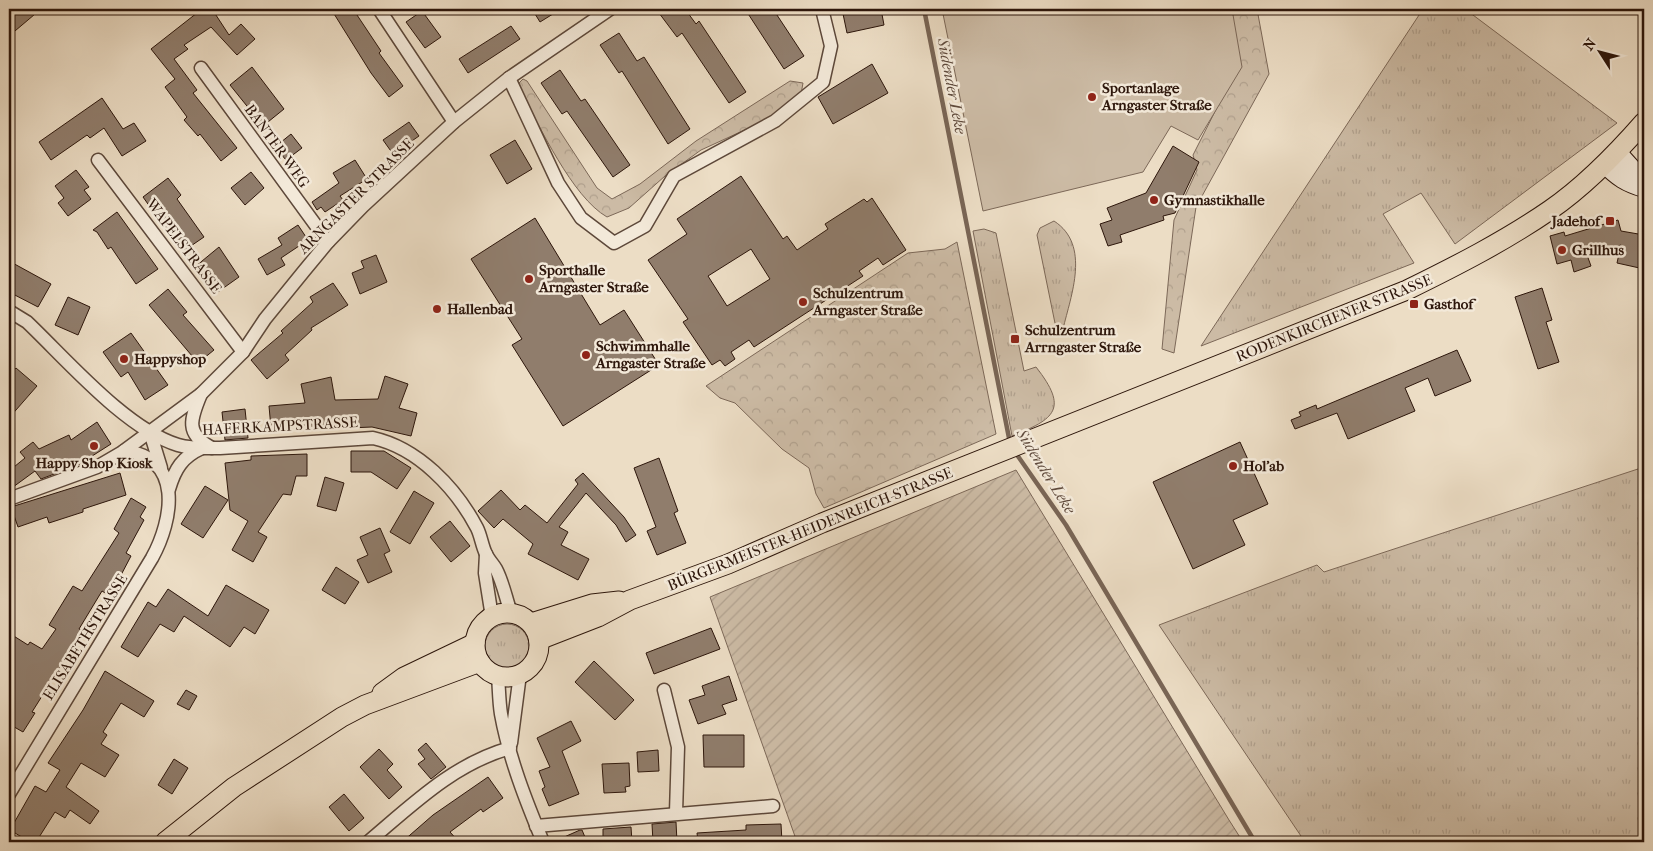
<svg xmlns="http://www.w3.org/2000/svg" width="1653" height="851" viewBox="0 0 1653 851" font-family="'IM FELL French Canon',serif">
<style>
.grass{fill:url(#grass-tufts);stroke:#7c6858}
.forest{fill:url(#forest-crowns);stroke:#7c6858}
.garden{fill:url(#garden-furrows);stroke:#7c6858}
.pitch{fill:#ccbba5;stroke:#7c6858}
.lines{fill:none;stroke-linecap:round;stroke-linejoin:round}
.stream{stroke:#796555;stroke-width:4.5}
.building{fill:#907d6c;stroke:#2d160b;fill-rule:evenodd}
.street-casing{stroke:#5d483a;stroke-width:15}
.secondary-casing{stroke:#2d160b;stroke-width:20}
.primary-casing{stroke:#2d160b;stroke-width:21}
.street{stroke:#f3e9d9;stroke-width:12}
.secondary{stroke:#f3e9d9;stroke-width:18}
.primary{stroke:#ecddc5;stroke-width:19}
.poi-dot{fill:#8f2418;stroke:#f3e9d9;stroke-width:2}
.labels{text-anchor:middle;dominant-baseline:central;stroke-width:5;stroke-linejoin:round;paint-order:stroke}
.poi-label{font-size:15px;font-weight:bold;fill:#2d160b;stroke:#f3e9d9;text-anchor:start}
.street-label{font-size:15px;fill:#2d160b;stroke:#f3e9d9}
.water-label{font-size:16px;font-style:italic;fill:#5f4a3c;stroke:#f3e9d9}
</style>
<defs>
<pattern id="grass-tufts" width="24" height="20" patternUnits="userSpaceOnUse" patternTransform="scale(1.25)"><rect width="24" height="20" fill="#ccbba5"/><path d="M3 7l-1-3M5 7V3M7 7l1-3M15 17l-1-3M17 17v-4M19 17l1-3" fill="none" stroke="#b0a08d"/></pattern>
<pattern id="forest-crowns" width="20" height="18" patternUnits="userSpaceOnUse" patternTransform="scale(1.25)"><rect width="20" height="18" fill="#ccbba5"/><path d="M2 6a3 3 0 1 1 6 0M12 15a3 3 0 1 1 6 0" fill="none" stroke="#b0a08d"/></pattern>
<pattern id="garden-furrows" width="10" height="10" patternUnits="userSpaceOnUse" patternTransform="scale(1.25)"><rect width="10" height="10" fill="#ccbba5"/><path d="M-1 1l2-2M0 10L10 0M9 11l2-2" fill="none" stroke="#b0a08d"/></pattern>
</defs>
<rect width="100%" height="100%" fill="#ecddc5"/>
<filter id="stains"><feTurbulence type="fractalNoise" baseFrequency=".004" numOctaves="4"/><feColorMatrix values="0 0 0 0 .2 0 0 0 0 .09 0 0 0 0 .02 0 0 0 .5 -.17"/></filter>
<radialGradient id="worn" r=".72"><stop offset=".6" stop-color="#630" stop-opacity="0"/><stop offset="1" stop-color="#630" stop-opacity=".3"/></radialGradient>
<g class="grass">
<polygon points="1423,9 1465,9 1617,123 1455,244 1421,193 1383,214 1414,263 1201,346"/>
<path d="M 1054,221 C 1091,245 1071,295 1063,329 L 1057,333 L 1037,235 L 1040,228 Z"/>
<path d="M 984,229 L 996,233 L 1024,371 L 1036,367 C 1069,409 1055,419 1012,436 L 973,231 Z"/>
<polygon points="1644,467 1644,842 1305,842 1159,625 1317,565 1324,572"/>
<circle cx="507" cy="646" r="22"/>
</g>
<g class="forest">
<polygon points="1228,9 1257,9 1269,74 1196,207 1174,353 1162,349 1174,220 1197,170 1193,155 1238,66"/>
<path d="M 523,79 L 527,81 L 597,188 L 612,199 L 640,184 L 696,141 L 790,81 L 803,83 L 801,94 L 773,117 L 701,150 L 665,176 L 629,208 L 607,217 C 572,197 540,126 520,91 L 519,83 Z"/>
<polygon points="957,242 996,434 824,508 816,494 809,468 782,449 735,403 720,398 706,386 908,253 945,249"/>
</g>
<polygon class="garden" points="1016,470 1229,820 1243,842 797,842 710,597"/>
<polygon class="pitch" points="942,9 1232,9 1242,67 1198,140 1171,126 1143,172 983,211"/>
<g class="lines">
<g class="stream">
<polyline points="924,9 1010,443"/>
<polyline points="1015,452 1066,525 1255,842"/>
</g>
</g>
<g class="building">
<polygon points="9,9 41,9 9,36"/>
<polygon points="202,9 212,9 229,35 241,24 255,39 237,55 211,27 184,45 188,49 174,59 197,90 193,93 237,148 221,161 200,134 198,136 184,120 187,117 165,87 175,79 151,49"/>
<polygon points="331,9 353,9 381,51 379,53 403,86 389,97 371,73"/>
<polygon points="532,9 561,9 540,22"/>
<polygon points="656,9 685,9 696,24 699,21 746,92 729,103 682,33 677,37"/>
<polygon points="745,9 773,9 804,56 784,69"/>
<polygon points="842,9 881,9 884,25 847,33"/>
<polygon points="422,11 441,37 425,48 406,22"/>
<polygon points="511,26 520,39 468,73 459,59"/>
<polygon points="619,33 637,61 644,57 690,129 668,144 622,71 619,73 600,45"/>
<polygon points="872,64 888,93 833,124 818,97"/>
<polygon points="252,67 284,109 263,126 230,85"/>
<polygon points="560,70 581,101 585,99 630,165 613,177 567,111 562,114 541,83"/>
<polygon points="102,98 123,129 134,123 146,141 122,156 104,128 90,138 87,135 51,160 39,142"/>
<polygon points="409,122 419,136 393,154 383,140"/>
<polygon points="291,134 302,148 286,160 275,147"/>
<polygon points="515,140 532,169 507,184 490,155"/>
<polygon points="1173,146 1199,162 1175,213 1163,216 1164,220 1120,235 1122,242 1108,246 1100,224 1112,220 1107,208 1146,193"/>
<polygon points="355,160 367,179 340,196 343,200 325,212 321,207 317,210 312,202 339,183 333,173"/>
<polygon points="76,170 89,187 84,190 91,199 68,216 58,203 64,198 55,186"/>
<polygon points="251,172 264,188 245,205 231,188"/>
<path d="M 741,176 L 783,239 L 787,236 L 797,250 L 828,229 L 825,224 L 864,199 L 867,202 L 872,198 L 906,250 L 883,265 L 878,258 L 859,271 L 863,276 L 754,347 L 749,340 L 731,352 L 735,359 L 725,366 L 720,360 L 712,365 L 683,322 L 688,319 L 648,260 L 687,234 L 677,219 ZM 751,249 L 770,279 L 727,306 L 708,276 Z"/>
<polygon points="168,178 181,195 177,199 204,237 182,252 143,197"/>
<polygon points="117,212 158,269 136,284 111,247 108,249 97,232 93,230"/>
<polygon points="535,218 600,325 624,310 659,365 563,426 512,345 522,339 471,259"/>
<polygon points="1618,220 1621,231 1644,235 1644,269 1617,263 1621,245 1587,255 1591,266 1574,272 1571,260 1557,264 1550,236 1564,232 1565,236"/>
<polygon points="298,225 308,240 281,258 285,265 267,275 258,259 282,245 278,238"/>
<polygon points="219,247 239,277 215,294 196,266"/>
<polygon points="376,255 387,282 360,294 352,273 364,268 361,261"/>
<polygon points="9,261 51,284 38,307 9,292"/>
<polygon points="333,283 348,305 311,328 312,330 285,355 289,360 267,379 251,360 283,333 281,331 313,302 310,297"/>
<polygon points="1542,288 1552,320 1546,322 1559,362 1538,369 1515,297"/>
<polygon points="168,289 187,312 183,315 214,350 198,363 149,305"/>
<polygon points="68,297 90,307 78,335 55,325"/>
<polygon points="131,333 168,385 145,400 128,372 121,377 103,352"/>
<polygon points="1457,350 1471,381 1435,396 1428,378 1405,388 1415,411 1348,439 1337,413 1295,429 1291,420 1301,416 1299,412 1316,405 1317,409"/>
<polygon points="16,368 37,386 9,418 9,375"/>
<polygon points="385,376 408,384 399,408 417,413 411,436 372,427 348,428 348,422 311,430 310,425 271,428 269,406 305,403 301,384 331,377 335,400 378,399"/>
<polygon points="245,409 248,438 225,440 222,412"/>
<polygon points="97,422 111,444 78,465 41,479 35,471 9,490 9,471 25,458 20,452 33,442 39,449 69,435 71,440"/>
<polygon points="1240,442 1268,504 1233,520 1245,545 1193,569 1153,482"/>
<polygon points="351,451 384,451 411,468 397,489 371,472 351,472"/>
<polygon points="307,454 307,476 296,476 291,495 283,494 258,532 267,537 253,562 232,550 248,521 230,510 225,463 251,460 251,456"/>
<polygon points="659,458 678,511 674,513 686,543 657,555 647,531 656,527 634,468"/>
<polygon points="120,473 126,495 83,509 83,512 49,523 47,517 18,527 11,507"/>
<polygon points="583,473 624,517 636,535 626,542 616,525 586,493 559,527 568,532 561,545 589,559 578,580 528,554 533,544 503,519 494,528 478,511 501,490 520,510 525,505 547,523 578,484 575,480"/>
<polygon points="325,477 344,483 336,511 317,506"/>
<polygon points="205,486 228,500 203,538 181,524"/>
<polygon points="414,491 434,503 410,544 390,532"/>
<polygon points="131,498 146,507 140,517 144,520 126,553 131,556 110,596 102,591 79,629 83,631 32,712 35,713 23,732 9,724 9,633 28,645 30,642 42,649 56,629 49,625 73,586 82,591 119,533 114,529"/>
<polygon points="450,521 470,546 451,562 430,537"/>
<polygon points="380,528 390,551 384,554 392,572 368,583 357,560 368,555 360,537"/>
<polygon points="336,567 359,582 345,604 322,590"/>
<polygon points="226,585 269,610 255,634 244,627 230,647 184,616 174,632 160,624 138,657 121,647 148,602 156,607 168,589 208,616"/>
<polygon points="711,628 720,649 654,674 646,653"/>
<polygon points="594,661 634,700 615,720 575,682"/>
<polygon points="105,671 154,701 144,717 121,703 103,732 107,735 101,744 119,755 105,777 81,763 66,787 99,811 90,824 70,810 65,818 55,812 36,842 30,842 10,830 35,786 46,792 60,770 48,763 83,710"/>
<polygon points="729,676 737,700 722,705 726,714 698,724 689,700 705,695 702,686"/>
<polygon points="186,690 197,696 189,710 177,704"/>
<polygon points="571,721 581,741 562,751 579,794 549,806 542,789 545,787 539,771 550,767 537,738"/>
<polygon points="703,735 744,735 744,767 704,767"/>
<polygon points="426,743 446,767 431,779 418,764 425,759 418,750"/>
<polygon points="379,749 393,764 387,770 402,787 389,799 360,767"/>
<polygon points="658,750 659,771 638,772 637,752"/>
<polygon points="174,759 188,768 172,794 158,785"/>
<polygon points="629,763 630,786 625,787 626,792 604,793 602,764"/>
<polygon points="488,777 503,798 483,812 481,809 450,832 459,842 436,842 432,837 426,842 402,842 433,815"/>
<polygon points="344,794 364,818 349,831 329,807"/>
<polygon points="676,822 677,842 653,842 652,824"/>
<polygon points="781,824 782,842 698,842 697,833 746,830 746,825"/>
<polygon points="631,827 632,842 603,842 603,829"/>
<polygon points="582,830 587,842 553,842 580,830"/>
</g>
<g class="lines">
<g class="street-casing">
<g id="street">
<polyline points="379,9 454,122"/>
<polyline points="201,68 328,242"/>
<polyline points="509,78 558,183 581,218 614,243 645,226 674,176 775,121 823,82 831,46 822,9"/>
<polyline points="98,160 243,352"/>
<path d="M 9,311 L 27,322 C 67,360 126,429 178,445 C 191,449 206,448 220,448 L 373,438 C 418,448 456,488 477,528 C 481,536 482,546 486,554 C 488,559 493,564 496,569 C 503,582 506,599 511,613"/>
<path d="M 201,394 C 191,418 184,434 212,448"/>
<polyline points="150,432 161,468"/>
<path d="M 169,489 C 175,469 182,457 202,448"/>
<polyline points="9,499 97,467 121,453 201,394 243,352 265,319 304,271 328,242 363,206 454,122 509,78 610,9"/>
<polyline points="486,554 485,573 492,617"/>
<path d="M 498,676 C 499,688 499,702 501,714 C 509,758 526,801 543,842"/>
<polyline points="664,690 678,747 676,813"/>
<polyline points="511,743 520,674"/>
<path d="M 9,794 L 152,558 C 173,520 184,457 124,451"/>
<polyline points="536,826 773,806"/>
<path d="M 368,842 C 412,805 453,764 510,748"/>
</g>
</g>
<g class="secondary-casing">
<g id="secondary">
<polyline points="1617,152 1644,182"/>
<path d="M 1605,164 C 1617,177 1627,183 1644,188"/>
</g>
</g>
<g class="primary-casing">
<g id="primary">
<circle cx="507" cy="645" r="32"/>
<polyline points="531,623 592,604 619,601"/>
<path d="M 539,640 L 598,617 L 630,600 L 728,564 L 822,523 L 1407,290 C 1456,266 1505,241 1550,210 C 1585,186 1616,154 1644,122"/>
<polyline points="382,693 404,677 475,643"/>
<polyline points="165,842 234,787 342,717 365,705 480,662"/>
</g>
</g>
<use href="#street" class="street"/>
<use href="#secondary" class="secondary"/>
<use href="#primary" class="primary"/>
</g>
<g class="poi-dot">
<circle cx="1092" cy="97" r="5"/>
<circle cx="1154" cy="200" r="5"/>
<rect x="1605" y="216" width="10" height="10" rx="2.5"/>
<circle cx="1562" cy="250" r="5"/>
<circle cx="529" cy="279" r="5"/>
<circle cx="803" cy="302" r="5"/>
<rect x="1409" y="299" width="10" height="10" rx="2.5"/>
<circle cx="437" cy="309" r="5"/>
<rect x="1010" y="334" width="10" height="10" rx="2.5"/>
<circle cx="586" cy="355" r="5"/>
<circle cx="124" cy="359" r="5"/>
<circle cx="94" cy="446" r="5"/>
<circle cx="1233" cy="466" r="5"/>
</g>
<g class="labels">
<g class="poi-label">
<text x="1102" y="88">Sportanlage<tspan x="1102" dy="17">Arngaster Straße</tspan></text>
<text x="1164" y="200">Gymnastikhalle</text>
<text x="1600" y="221" text-anchor="end">Jadehof</text>
<text x="1572" y="250">Grillhus</text>
<text x="539" y="270">Sporthalle<tspan x="539" dy="17">Arngaster Straße</tspan></text>
<text x="813" y="293">Schulzentrum<tspan x="813" dy="17">Arngaster Straße</tspan></text>
<text x="1424" y="304">Gasthof</text>
<text x="447" y="309">Hallenbad</text>
<text x="1025" y="330">Schulzentrum<tspan x="1025" dy="17">Arrngaster Straße</tspan></text>
<text x="596" y="346">Schwimmhalle<tspan x="596" dy="17">Arngaster Straße</tspan></text>
<text x="134" y="359">Happyshop</text>
<text x="94" y="463" text-anchor="middle">Happy Shop Kiosk</text>
<text x="1243" y="466">Hol'ab</text>
</g>
<g class="street-label">
<text transform="translate(277 146) rotate(54)">BANTER WEG</text>
<text transform="translate(356 196) rotate(-45)">ARNGASTER STRASSE</text>
<text transform="translate(184 246) rotate(53)">WAPELSTRASSE</text>
<text transform="translate(1334 318) rotate(-22)">RODENKIRCHENER STRASSE</text>
<text transform="translate(280 426) rotate(-3)">HAFERKAMPSTRASSE</text>
<text transform="translate(810 529) rotate(-22)">BÜRGERMEISTER-HEIDENREICH-STRASSE</text>
<text transform="translate(85 637) rotate(-58)">ELISABETHSTRASSE</text>
</g>
<g class="water-label">
<text transform="translate(952 86) rotate(79)">Südender Leke</text>
<text transform="translate(1046 471) rotate(58)">Südender Leke</text>
</g>
</g>
<rect width="1653" height="851" fill="none" stroke="#ecddc5" stroke-width="30"/>
<rect x="10" y="10" width="1633" height="831" fill="none" stroke="#2d160b" stroke-width="2.5"/>
<rect x="15" y="15" width="1623" height="821" fill="none" stroke="#2d160b"/>
<g transform="translate(1600 52) rotate(306)" stroke="#f3e9d9" stroke-width="4" paint-order="stroke">
<path d="M0-4L9 19L0 12L-9 19Z" fill="#2d160b"/>
<text y="-8" font-size="14" font-weight="bold" text-anchor="middle" fill="#2d160b">N</text>
</g>
<rect width="100%" height="100%" filter="url(#stains)"/>
<rect width="100%" height="100%" fill="url(#worn)"/>
</svg>
